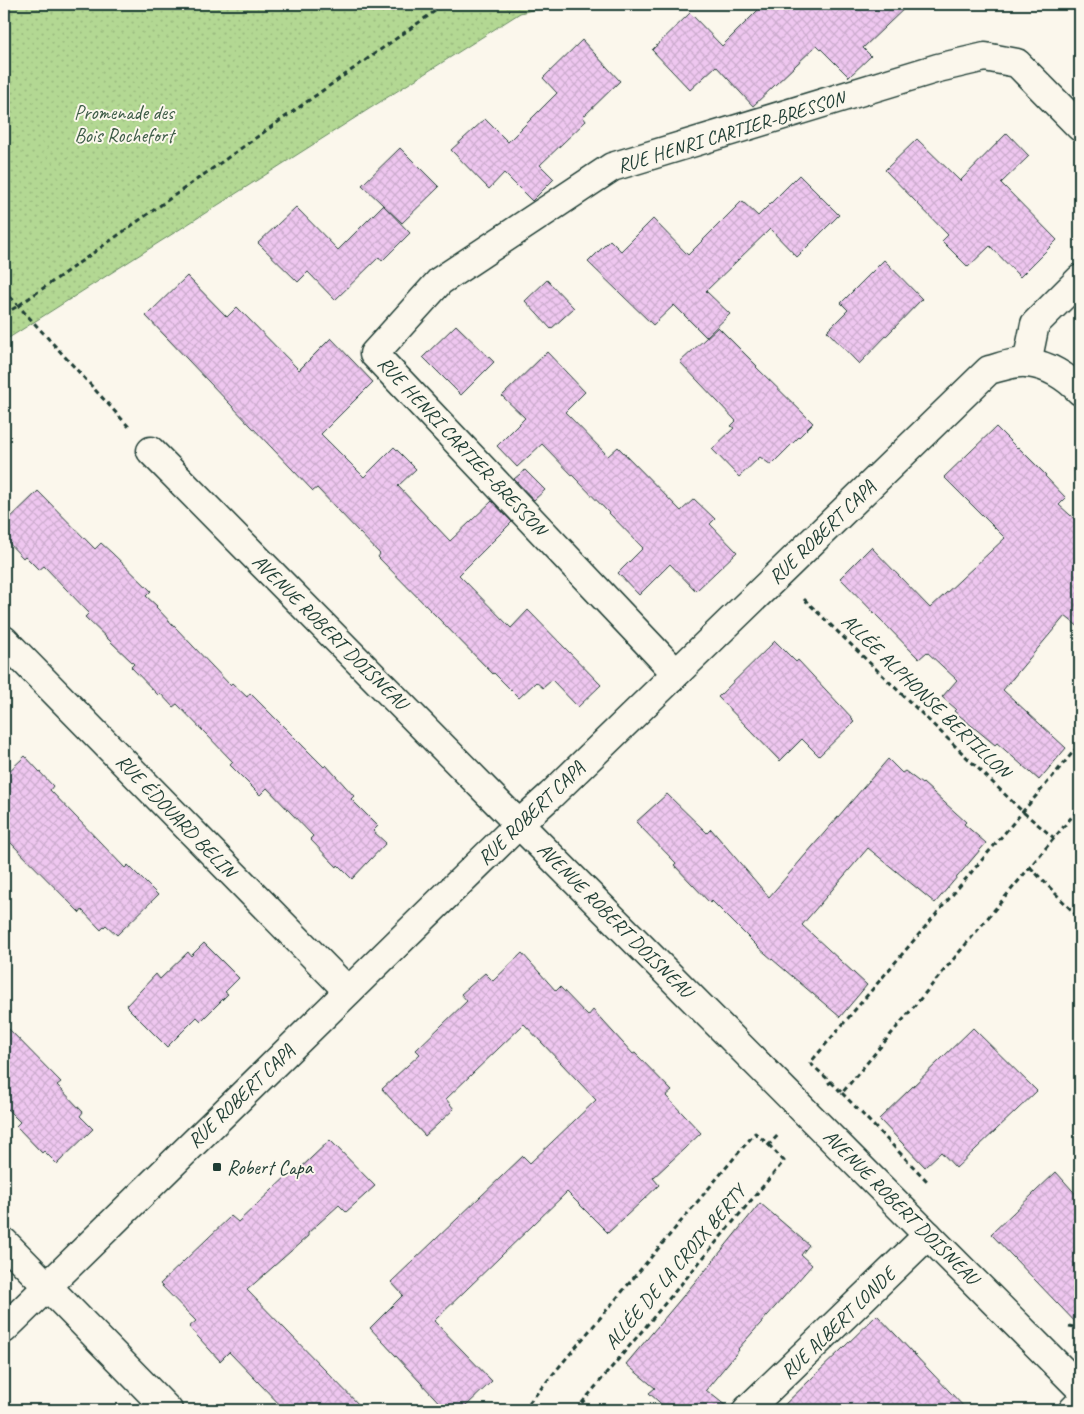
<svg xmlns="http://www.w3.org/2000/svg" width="1084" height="1414" viewBox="0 0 1084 1414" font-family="Caveat,sans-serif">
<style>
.grass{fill:url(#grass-dots);stroke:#698a64}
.building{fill:url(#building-cross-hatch);stroke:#1f3d34}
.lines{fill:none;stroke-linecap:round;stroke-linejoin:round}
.street-casing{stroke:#1f3d34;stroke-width:31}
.path{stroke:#1f3d34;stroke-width:3;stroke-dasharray:5 4;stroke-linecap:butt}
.street{stroke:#fbf7ec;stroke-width:28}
.poi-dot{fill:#1f3d34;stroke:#fbf7ec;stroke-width:2}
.labels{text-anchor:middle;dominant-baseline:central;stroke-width:4;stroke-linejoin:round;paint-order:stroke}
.park-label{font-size:20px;fill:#3d5c47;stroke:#fbf7ec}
.street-label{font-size:20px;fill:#1f3d34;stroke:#fbf7ec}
.poi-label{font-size:20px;fill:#1f3d34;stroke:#fbf7ec;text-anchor:start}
</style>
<defs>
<pattern id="grass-dots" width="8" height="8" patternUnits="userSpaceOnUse" patternTransform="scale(1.25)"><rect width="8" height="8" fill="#b3d893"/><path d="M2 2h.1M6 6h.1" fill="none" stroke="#9aba7f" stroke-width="1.8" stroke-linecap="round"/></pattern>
<pattern id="building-cross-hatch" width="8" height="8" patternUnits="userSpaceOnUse" patternTransform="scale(1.25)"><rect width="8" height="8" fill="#efc7f0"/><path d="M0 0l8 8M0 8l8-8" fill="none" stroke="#ccacce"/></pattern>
</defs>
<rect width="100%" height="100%" fill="#fbf7ec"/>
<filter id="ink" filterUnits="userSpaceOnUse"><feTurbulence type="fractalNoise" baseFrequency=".02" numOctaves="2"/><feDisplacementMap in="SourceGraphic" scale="10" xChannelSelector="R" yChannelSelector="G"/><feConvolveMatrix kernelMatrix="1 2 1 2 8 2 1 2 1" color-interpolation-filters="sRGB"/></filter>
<g filter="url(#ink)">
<polygon class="grass" points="4,4 556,4 520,13 4,341"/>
<g class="building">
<polygon points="764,4 909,4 863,48 871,56 849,77 817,45 753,106 716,66 690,90 652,50 690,13 722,46"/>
<polygon points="582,40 620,81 583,117 586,121 540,165 554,179 532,201 504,173 489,189 451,150 485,119 508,142 557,93 543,78"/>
<polygon points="1007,133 1029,156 1001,183 1057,240 1020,277 990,246 968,267 942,241 948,235 885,170 917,139 960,181"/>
<polygon points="400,148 439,187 402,223 362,185"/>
<polygon points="799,175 839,215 797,257 770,229 706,291 730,314 706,337 674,305 653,325 588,262 610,240 621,251 653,219 688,255 742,201 758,216"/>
<polygon points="383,205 410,233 382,261 379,257 335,300 308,272 298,282 258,243 296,207 338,250"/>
<polygon points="884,260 922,299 859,364 827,331 848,310 841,303"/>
<polygon points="187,276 227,317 237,307 299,370 331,338 373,382 321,434 364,477 394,447 416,469 398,486 450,541 492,501 512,522 459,575 511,628 528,610 601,685 578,707 552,680 543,688 536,682 519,698 494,673 493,674 378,557 380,554 317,488 313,491 146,316"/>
<polygon points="547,280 574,308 551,329 525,301"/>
<polygon points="456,325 494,362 461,395 423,357"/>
<polygon points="718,327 757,366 756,367 813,423 771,465 760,457 739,477 712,449 734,428 731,426 736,421 680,362"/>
<polygon points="547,352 585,392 565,412 608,456 618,447 681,511 694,499 715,519 710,524 737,552 696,591 670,564 639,595 618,573 643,548 542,444 517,467 497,446 525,418 502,396"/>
<polygon points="996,427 1017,448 1018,447 1046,475 1045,476 1066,498 1059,505 1080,524 1080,628 1065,616 1003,690 1066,748 1039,780 997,743 995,745 954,711 956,709 942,697 957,680 927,652 919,659 840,578 871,547 930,608 1005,538 944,477"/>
<polygon points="525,470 545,490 534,500 514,479"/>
<polygon points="38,491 95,549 101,543 112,553 151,591 146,596 157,606 156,607 230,685 232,683 247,697 250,693 324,767 326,765 354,796 351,799 378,826 373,831 386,843 352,879 338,865 337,867 310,839 313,836 267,788 260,795 230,765 233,762 177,704 173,707 160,693 158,695 131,667 134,664 85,617 89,613 44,566 39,570 25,556 23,558 4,538 4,524"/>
<polygon points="775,641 796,662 798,660 853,719 852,720 854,722 819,756 802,739 780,761 718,697"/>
<polygon points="25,756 53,786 50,790 125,868 128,865 158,895 117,935 106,925 101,930 82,910 80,913 4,836 4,776"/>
<polygon points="888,759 902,773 905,771 922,784 923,783 966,822 964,824 986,843 935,903 868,848 802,925 867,985 840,1017 759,948 712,901 710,903 674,865 676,863 636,822 667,794 707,833 711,829 769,897"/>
<polygon points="204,943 239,978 225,992 228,994 201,1021 197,1017 167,1047 126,1006 156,974 160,979 188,952 191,956"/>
<polygon points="522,953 556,991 560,987 588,1016 593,1010 633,1054 635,1053 672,1091 666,1096 701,1133 653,1178 659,1185 608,1233 567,1192 434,1321 492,1381 462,1410 446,1410 370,1328 403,1295 391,1282 523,1156 530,1163 596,1100 524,1024 446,1099 454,1109 425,1136 382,1089 420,1054 416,1050 467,1001 461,994 485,973 493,981"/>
<polygon points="4,1024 61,1082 57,1085 83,1112 80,1116 93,1129 57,1164 44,1151 42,1153 16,1126 20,1122 4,1106"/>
<polygon points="973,1028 1037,1091 956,1168 941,1152 925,1167 879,1119"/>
<polygon points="330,1140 375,1186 346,1212 339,1205 308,1233 308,1236 247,1290 364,1410 285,1410 229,1352 220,1361 189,1327 196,1321 160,1284 231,1216 238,1222 289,1174 292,1176"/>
<polygon points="1056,1172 1080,1199 1080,1327 991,1234"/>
<polygon points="760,1203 809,1245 801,1255 812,1265 738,1349 739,1350 706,1390 731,1410 668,1410 649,1393 655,1388 626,1364 705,1270 705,1271"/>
<polygon points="877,1315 967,1410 779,1410 811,1379"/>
</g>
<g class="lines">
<g class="street-casing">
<g id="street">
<polyline points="1027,363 1035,324 1080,279"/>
<polyline points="151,451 500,805 1080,1388"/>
<polyline points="4,640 348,991"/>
<polyline points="676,673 374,354 440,281 612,167 938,68 985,57 1017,63 1080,127"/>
<polyline points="4,1242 168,1410"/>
<path d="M 4,1329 L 519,824 L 551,795 L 989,370 C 1001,367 1016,361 1028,363 C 1048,365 1067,377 1080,391"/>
<polyline points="747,1410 928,1235"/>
<polyline points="1073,1410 1080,1403"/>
</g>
</g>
<g class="path">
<polyline points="4,290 129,427"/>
<polyline points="4,314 18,306 445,4"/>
<polyline points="804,599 1023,812 1054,838"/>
<polyline points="1030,867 1080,919"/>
<polyline points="831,1082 842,1093 1080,807"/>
<polyline points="828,1084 831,1082 810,1063 1080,744"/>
<polyline points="842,1093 928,1182"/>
<polyline points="1069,1326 1080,1328"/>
<polyline points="523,1410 755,1133 769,1145 778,1135"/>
<polyline points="576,1410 784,1161 769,1145"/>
</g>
<use href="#street" class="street"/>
</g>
</g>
<rect class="poi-dot" x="212" y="1162" width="10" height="10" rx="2.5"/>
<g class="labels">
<g class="park-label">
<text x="124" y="112">Promenade des<tspan x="124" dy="23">Bois Rochefort</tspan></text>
</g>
<g class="street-label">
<text transform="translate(731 132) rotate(-17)">RUE HENRI CARTIER-BRESSON</text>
<text transform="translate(462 446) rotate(47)">RUE HENRI CARTIER-BRESSON</text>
<text transform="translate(822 532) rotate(-44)">RUE ROBERT CAPA</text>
<text transform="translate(330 632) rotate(45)">AVENUE ROBERT DOISNEAU</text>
<text transform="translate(926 696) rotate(44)">ALLÉE ALPHONSE BERTILLON</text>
<text transform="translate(531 813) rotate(-44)">RUE ROBERT CAPA</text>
<text transform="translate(176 816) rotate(46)">RUE ÉDOUARD BELIN</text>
<text transform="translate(615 920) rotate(45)">AVENUE ROBERT DOISNEAU</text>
<text transform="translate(241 1096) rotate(-44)">RUE ROBERT CAPA</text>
<text transform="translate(901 1207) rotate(45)">AVENUE ROBERT DOISNEAU</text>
<text transform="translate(675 1267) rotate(-50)">ALLÉE DE LA CROIX BERTY</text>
<text transform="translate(838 1323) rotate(-44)">RUE ALBERT LONDE</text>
</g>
<g class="poi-label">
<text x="227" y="1167">Robert Capa</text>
</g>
</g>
<rect width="1084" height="1414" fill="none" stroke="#fbf7ec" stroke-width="20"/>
<rect x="10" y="10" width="1064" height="1394" fill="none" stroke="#1f3d34" stroke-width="2" filter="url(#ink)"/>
</svg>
